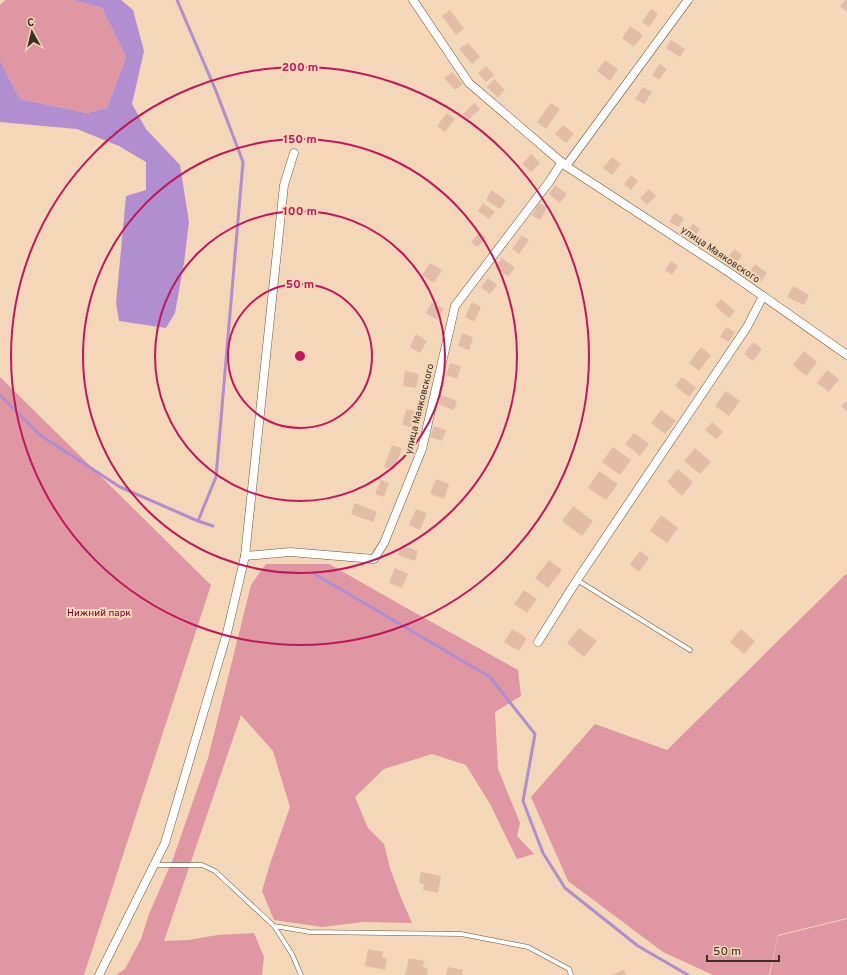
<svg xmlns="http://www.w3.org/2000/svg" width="847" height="975" viewBox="0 0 847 975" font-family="Overpass,sans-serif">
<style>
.green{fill:#de97a3}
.water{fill:#b18ed0}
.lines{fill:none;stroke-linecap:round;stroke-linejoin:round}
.stream{stroke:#b18ed0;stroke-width:3}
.building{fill:#e3bca8}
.service-casing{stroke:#6d5439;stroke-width:5}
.minor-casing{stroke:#6d5439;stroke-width:9}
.service{stroke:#fff;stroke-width:4}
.minor{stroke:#fff;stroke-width:8}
.ring{fill:none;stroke:#c2185b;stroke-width:2}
.labels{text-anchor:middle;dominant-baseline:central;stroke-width:4;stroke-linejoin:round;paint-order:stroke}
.street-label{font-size:10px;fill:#3c3024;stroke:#f4d6b8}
.park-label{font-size:10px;fill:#6d092d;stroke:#f4d6b8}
.centre{fill:#c2185b;stroke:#f4d6b8;stroke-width:2}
.ring-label{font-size:12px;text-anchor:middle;font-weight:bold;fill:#c2185b;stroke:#f4d6b8;stroke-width:4;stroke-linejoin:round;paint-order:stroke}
</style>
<rect width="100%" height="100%" fill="#f4d6b8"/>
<g class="green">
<polygon points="5,0 72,0 102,8 126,57 107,108 87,113 20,99 0,61 0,5"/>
<polygon points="0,377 211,585 84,975 0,975"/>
<polygon points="266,564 329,564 410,610 518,670 521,696 495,712 498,769 520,823 517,836 534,854 517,859 490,804 466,765 432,754 384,769 355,797 368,828 384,844 390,868 399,893 412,923 363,922 322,927 274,920 262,891 270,864 290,807 273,751 241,715 164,941 188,940 218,935 254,933 264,957 262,975 116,975 125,969 141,939 149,914 173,859 208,758 251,585"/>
<polygon points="846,574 847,576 847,918 778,935 769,975 713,975 663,952 568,881 531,797 595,724 667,750"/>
<polygon points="847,919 847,975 770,975 778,936"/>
</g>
<polygon class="water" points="72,0 121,0 133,10 144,51 132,104 146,129 180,165 189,222 184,263 175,313 166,328 119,321 116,303 126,196 146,190 146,162 119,146 77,129 0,122 0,61 20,99 87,113 107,108 126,57 102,8"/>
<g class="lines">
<g class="stream">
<polyline points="177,0 216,91 243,162 216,477 198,521"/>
<polyline points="0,395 40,435 120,487 198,521 213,526"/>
<polyline points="313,573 490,677 535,734 523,801 543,853 565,888 638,946 688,975"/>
</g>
</g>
<g class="building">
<polygon points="845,0 847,0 847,12 840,6"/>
<polygon points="651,9 658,14 649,27 642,22"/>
<polygon points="450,10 464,29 456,35 442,16"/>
<polygon points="630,26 643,35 634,47 622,38"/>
<polygon points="671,40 685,49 680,57 666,48"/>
<polygon points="468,43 480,57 472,64 459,49"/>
<polygon points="605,60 618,69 610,81 597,71"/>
<polygon points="660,64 667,69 659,80 652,75"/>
<polygon points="486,66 494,75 486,82 478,73"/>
<polygon points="452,72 463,84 455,90 444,78"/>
<polygon points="494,79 505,90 498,97 487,87"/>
<polygon points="643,87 652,92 644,104 635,99"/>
<polygon points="474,103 480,109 468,120 463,114"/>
<polygon points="551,103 560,109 546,129 537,122"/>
<polygon points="447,113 455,119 445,132 437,126"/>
<polygon points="563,125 574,134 566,143 555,134"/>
<polygon points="531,154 540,163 531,172 522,164"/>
<polygon points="612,157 621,164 612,175 603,168"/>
<polygon points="631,175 638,181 631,190 624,184"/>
<polygon points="555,185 567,194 560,203 549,194"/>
<polygon points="649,189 656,196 647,205 640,198"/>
<polygon points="491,190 506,200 500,209 486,200"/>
<polygon points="483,203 495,212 489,219 478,211"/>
<polygon points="539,203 547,207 540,220 532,215"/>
<polygon points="675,213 684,218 679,227 669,222"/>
<polygon points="693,224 700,229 693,239 686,234"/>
<polygon points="480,232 486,238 477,247 471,242"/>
<polygon points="522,235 529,240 519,254 512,249"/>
<polygon points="734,249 742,255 736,265 727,259"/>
<polygon points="502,258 515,268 508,277 495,267"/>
<polygon points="671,261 678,266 672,275 665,270"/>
<polygon points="430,263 442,270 434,283 422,275"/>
<polygon points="755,264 767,273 761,282 748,273"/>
<polygon points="488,278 497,285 490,294 481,287"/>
<polygon points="793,286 809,295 804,305 787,297"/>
<polygon points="721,299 735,311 729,318 715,306"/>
<polygon points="432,302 444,309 437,320 426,313"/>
<polygon points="472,302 481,307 474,322 465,317"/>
<polygon points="726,327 735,332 729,342 720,337"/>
<polygon points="462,333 473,337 469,350 458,346"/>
<polygon points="416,334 427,341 420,353 410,347"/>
<polygon points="753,342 762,349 753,361 744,354"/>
<polygon points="701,347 711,355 699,371 689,363"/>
<polygon points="804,351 817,362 806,376 793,365"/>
<polygon points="450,363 461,366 457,379 446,375"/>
<polygon points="827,370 839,379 829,392 817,383"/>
<polygon points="405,371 419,374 416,388 403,386"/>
<polygon points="682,377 696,388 689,397 675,386"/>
<polygon points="726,391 740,401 729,416 715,406"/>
<polygon points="441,395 457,401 454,410 438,404"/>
<polygon points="847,401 847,412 841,406"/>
<polygon points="406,409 415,411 411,427 402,425"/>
<polygon points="661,410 676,421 665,434 651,423"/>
<polygon points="712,422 723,432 716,439 705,430"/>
<polygon points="434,426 446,430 442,441 430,437"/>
<polygon points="634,433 649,444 640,456 625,444"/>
<polygon points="392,445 402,448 394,470 384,467"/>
<polygon points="613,447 631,460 620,475 602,462"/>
<polygon points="695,448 711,462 700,474 684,461"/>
<polygon points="678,469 693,482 682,496 667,482"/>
<polygon points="599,471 618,484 606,500 588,488"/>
<polygon points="436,479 449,484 444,499 430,494"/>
<polygon points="381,480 389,483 384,497 375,494"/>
<polygon points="355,503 377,512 373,522 351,514"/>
<polygon points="573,506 593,521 582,536 562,521"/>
<polygon points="416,509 427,513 420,530 409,525"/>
<polygon points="661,515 678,528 667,543 650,531"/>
<polygon points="402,545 418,551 415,561 398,555"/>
<polygon points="640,551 649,558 639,572 630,564"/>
<polygon points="549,560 562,570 548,588 535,578"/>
<polygon points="395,568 408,574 402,588 389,583"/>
<polygon points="524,590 537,599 527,613 514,604"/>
<polygon points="579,628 597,641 584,657 567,643"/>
<polygon points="512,629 527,638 519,651 504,642"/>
<polygon points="741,629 755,641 744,654 730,642"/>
<polygon points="421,872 441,876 438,893 423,890 424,884 419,883"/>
<polygon points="368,949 383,952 382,957 387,959 385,970 365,966"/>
<polygon points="409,958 424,961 423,967 428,968 427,975 405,975"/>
<polygon points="448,967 463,970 462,975 446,975"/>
<polygon points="624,970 626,975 611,975"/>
</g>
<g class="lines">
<g class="service-casing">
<g id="service">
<polyline points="577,580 690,650"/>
<polyline points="155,865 202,865 215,871 274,926 310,932 461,934 528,947 569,969 571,975"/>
<polyline points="274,926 292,954 301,975"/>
</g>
</g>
<g class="minor-casing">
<g id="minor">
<polyline points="413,0 469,83 566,166 730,273 847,355"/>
<polyline points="566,166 688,0"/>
<polyline points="245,556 290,552 374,559 384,543 422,449 455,306 549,182 562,162"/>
<polyline points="538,642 577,580 747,327 763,296"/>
<polyline points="99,975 165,843 227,633 245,556 284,185 294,153"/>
</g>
</g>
<use href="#service" class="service"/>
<use href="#minor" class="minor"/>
</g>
<g class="ring">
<circle cx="300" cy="356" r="72"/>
<circle cx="300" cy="356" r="145"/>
<circle cx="300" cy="356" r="217"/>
<circle cx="300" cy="356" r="289"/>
</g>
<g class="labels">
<g class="street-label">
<text transform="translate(720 255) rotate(34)">улица Маяковского</text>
<text transform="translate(420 409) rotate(-76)">улица Маяковского</text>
</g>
<g class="park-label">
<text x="99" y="613">Нижний парк</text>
</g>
</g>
<circle cx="300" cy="356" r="6" class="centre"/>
<g class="ring-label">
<text x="300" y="71">200 m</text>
<text x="300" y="143">150 m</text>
<text x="300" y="215">100 m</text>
<text x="300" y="288">50 m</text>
</g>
<g transform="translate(32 32) rotate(352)" stroke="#f4d6b8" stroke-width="3" paint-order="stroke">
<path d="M0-3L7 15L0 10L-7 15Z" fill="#3c3024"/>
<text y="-6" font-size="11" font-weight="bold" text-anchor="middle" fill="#3c3024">С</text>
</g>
<path d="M707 955v6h72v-6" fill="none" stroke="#3c3024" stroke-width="2"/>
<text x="713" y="955" font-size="12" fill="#3c3024" stroke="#f4d6b8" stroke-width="3" paint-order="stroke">50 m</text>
</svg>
